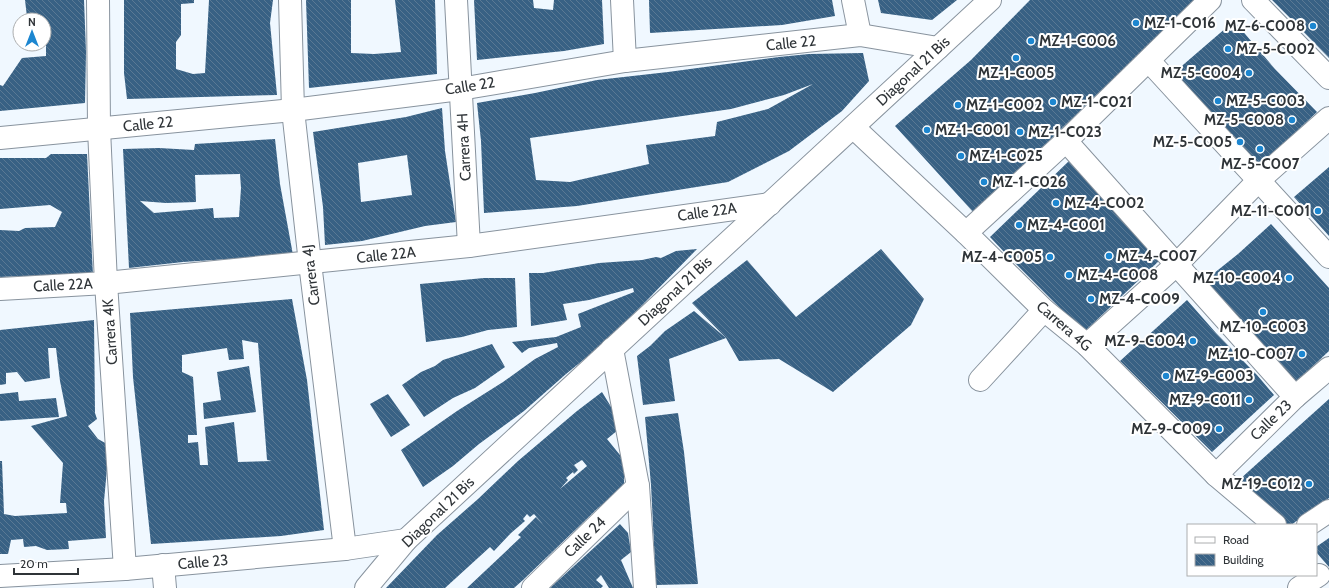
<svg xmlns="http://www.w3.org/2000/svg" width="1329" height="588" viewBox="0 0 1329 588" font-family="Cabin,sans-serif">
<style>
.building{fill:url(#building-back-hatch);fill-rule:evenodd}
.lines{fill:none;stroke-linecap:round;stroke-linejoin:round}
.minor-casing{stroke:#88939e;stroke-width:24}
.minor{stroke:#fff;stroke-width:22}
.poi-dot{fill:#1c86d0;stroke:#fff;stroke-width:1.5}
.labels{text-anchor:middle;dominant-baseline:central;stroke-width:4;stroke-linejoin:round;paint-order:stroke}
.poi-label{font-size:15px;font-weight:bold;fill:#2f3438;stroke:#fff;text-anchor:start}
.street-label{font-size:15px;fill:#2f3438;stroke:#fff}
</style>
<defs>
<pattern id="building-back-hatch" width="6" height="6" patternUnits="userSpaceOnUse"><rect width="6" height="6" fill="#386184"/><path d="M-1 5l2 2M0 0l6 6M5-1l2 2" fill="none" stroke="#5a7994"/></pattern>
</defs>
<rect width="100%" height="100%" fill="#f0f8ff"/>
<g class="building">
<polygon points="25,0 84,0 86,52 85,103 0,111 0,85 3,86 22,58 46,56 46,19 27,17"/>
<polygon points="124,0 194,0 194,3 181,4 181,35 176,42 176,69 193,74 205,73 209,0 273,0 270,23 277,95 127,99 124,73"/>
<polygon points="306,0 351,0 351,53 374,54 401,52 395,0 435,0 437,74 309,88"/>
<polygon points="474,0 533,0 534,8 553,10 554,0 602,0 604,44 564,51 477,60"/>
<polygon points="649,0 832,0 835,16 782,25 650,33"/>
<polygon points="878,0 957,0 932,20 881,13"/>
<polygon points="1030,0 1200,0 1112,80 974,213 895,126 971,60"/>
<polygon points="1272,0 1329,0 1329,58 1289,17"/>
<polygon points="1234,21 1275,69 1317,112 1283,144 1252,171 1169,77"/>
<path d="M 863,53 L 869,81 L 842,111 L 789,151 L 728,182 L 577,206 L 484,213 L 481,141 L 477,103 L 535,93 L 597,80 L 668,72 L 779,57 L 809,54 ZM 813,84 L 768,109 L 717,122 L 715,136 L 646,145 L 649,164 L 570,182 L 536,180 L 530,138 L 731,109 L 784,95 Z"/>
<path d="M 442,108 L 445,151 L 456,222 L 425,226 L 362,241 L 325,245 L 323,207 L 313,132 L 406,117 ZM 407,155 L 412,195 L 361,202 L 358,163 Z"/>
<path d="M 275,139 L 280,184 L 293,255 L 183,262 L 129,268 L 123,149 L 159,148 L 194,150 L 195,144 ZM 240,174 L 241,188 L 239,217 L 214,218 L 213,208 L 154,213 L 140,201 L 166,203 L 196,202 L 195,175 Z"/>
<polygon points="51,154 87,154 93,275 55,275 0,277 0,230 19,231 25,228 55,227 62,212 50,205 0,209 0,158 46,158"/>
<polygon points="1069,161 1161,259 1084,332 1006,254 990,237"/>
<polygon points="1329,167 1329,236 1294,197"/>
<polygon points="1271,224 1329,288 1329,351 1296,382 1275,357 1203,282 1238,254"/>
<polygon points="697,249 609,339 566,374 524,411 479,444 453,466 423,487 401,450 457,411 503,382 535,359 558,347 557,343 529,348 522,353 512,342 556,337 581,327 578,314 634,292 633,288 589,300 563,304 567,320 531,326 529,273 543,273 599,263 642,260 656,257 661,258 676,251"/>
<polygon points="881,249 924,299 911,325 833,392 779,359 739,361 726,338 692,303 747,260 796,317"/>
<polygon points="484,278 515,278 517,327 488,330 462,337 426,342 420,284"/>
<path d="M 292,299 L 307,380 L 324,530 L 281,536 L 151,544 L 133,377 L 130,313 ZM 242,340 L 258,343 L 267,460 L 272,461 L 238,462 L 234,422 L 205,427 L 208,465 L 200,465 L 198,442 L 188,443 L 188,435 L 197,435 L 193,377 L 182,372 L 182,355 L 227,348 L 229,360 L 244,359 Z"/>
<polygon points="1187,300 1216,333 1257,375 1274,395 1212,452 1120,361"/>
<polygon points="694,311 726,338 669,359 675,401 643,405 637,356 650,346 665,331"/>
<polygon points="94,320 95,413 97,419 88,426 98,439 107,444 108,458 104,501 106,538 68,541 69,549 47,550 36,546 24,547 23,539 11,540 8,554 0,554 0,461 2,461 4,514 15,516 67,513 66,503 60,503 63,463 31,426 67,416 60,381 56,348 48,348 50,378 25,382 17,372 6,373 6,384 0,385 0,330"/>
<polygon points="492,344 505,367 475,388 453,398 424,417 402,385 421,372 435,366 443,360"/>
<polygon points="249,366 256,412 204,419 203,403 221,400 217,372"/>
<polygon points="18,392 19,401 56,398 59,417 0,421 0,394"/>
<path d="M 602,392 L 613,410 L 618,430 L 607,439 L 624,460 L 624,486 L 597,509 L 523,580 L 514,588 L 467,588 L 521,537 L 518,535 L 536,517 L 543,524 L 534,514 L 530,517 L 527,514 L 523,519 L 525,521 L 511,533 L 494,551 L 490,547 L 445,588 L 386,588 L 437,535 L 478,499 L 518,461 L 577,411 ZM 582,460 L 587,466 L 560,489 L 568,480 L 566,478 L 573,472 L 574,474 L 578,470 L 574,465 Z"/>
<polygon points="388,394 410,425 391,437 370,404"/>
<polygon points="1329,399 1329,498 1291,525 1283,525 1239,480"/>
<polygon points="678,413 684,452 698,584 656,585 651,485 645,417"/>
<polygon points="620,524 628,533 631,552 621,560 633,588 609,588 601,575 596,580 603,586 601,588 550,588"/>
<polygon points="1329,538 1329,567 1316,552 1316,547"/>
</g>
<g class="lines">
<g class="minor-casing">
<g id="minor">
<polyline points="98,0 99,129 106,283 125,569"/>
<polyline points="290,0 293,110 310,263 345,549"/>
<polyline points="456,0 469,246"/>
<polyline points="622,0 625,61"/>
<polyline points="853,0 860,35"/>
<polyline points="1253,0 1329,78"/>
<polyline points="1149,61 1329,257"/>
<polyline points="853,127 966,233 1044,310 1087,345 1216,475 1275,525"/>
<polyline points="0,138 293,110 460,89 625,61 860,35 938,48"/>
<polyline points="1066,141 1295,397"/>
<polyline points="966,233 1066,141 1210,0"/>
<polyline points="0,289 106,283 469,246 770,204"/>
<polyline points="1087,345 1176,265 1259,180 1329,118"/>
<polyline points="612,349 638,486 645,588"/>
<polyline points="980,380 1044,310"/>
<polyline points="1216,475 1295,397 1329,368"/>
<polyline points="1308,525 1329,511"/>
<polyline points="163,565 165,588"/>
<polyline points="0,576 125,569 345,549 406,540"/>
<polyline points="366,588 406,540 990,0"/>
<polyline points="533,588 638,486"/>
<polyline points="1299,588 1319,575"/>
</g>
</g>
<use href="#minor" class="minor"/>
</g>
<g class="poi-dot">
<circle cx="1136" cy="23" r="4"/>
<circle cx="1313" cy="26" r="4"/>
<circle cx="1031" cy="41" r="4"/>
<circle cx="1228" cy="49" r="4"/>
<circle cx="1016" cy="58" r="4"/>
<circle cx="1249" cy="73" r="4"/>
<circle cx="1218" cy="101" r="4"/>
<circle cx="1053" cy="102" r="4"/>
<circle cx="958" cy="105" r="4"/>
<circle cx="1292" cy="120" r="4"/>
<circle cx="927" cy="130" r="4"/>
<circle cx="1020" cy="132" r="4"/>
<circle cx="1240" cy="142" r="4"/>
<circle cx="1260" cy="149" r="4"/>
<circle cx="961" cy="156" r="4"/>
<circle cx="984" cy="182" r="4"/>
<circle cx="1056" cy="203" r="4"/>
<circle cx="1318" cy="211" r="4"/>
<circle cx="1019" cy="225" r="4"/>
<circle cx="1109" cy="256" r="4"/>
<circle cx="1050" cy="257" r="4"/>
<circle cx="1069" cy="275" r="4"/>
<circle cx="1289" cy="278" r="4"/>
<circle cx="1091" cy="299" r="4"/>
<circle cx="1263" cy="312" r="4"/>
<circle cx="1193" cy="341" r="4"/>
<circle cx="1302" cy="354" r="4"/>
<circle cx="1166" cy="376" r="4"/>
<circle cx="1249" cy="400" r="4"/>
<circle cx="1219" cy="429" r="4"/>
<circle cx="1309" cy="484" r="4"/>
</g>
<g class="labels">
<g class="poi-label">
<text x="1144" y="23">MZ-1-C016</text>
<text x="1305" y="26" text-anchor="end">MZ-6-C008</text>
<text x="1039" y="41">MZ-1-C006</text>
<text x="1236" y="49">MZ-5-C002</text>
<text x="1016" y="73" text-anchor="middle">MZ-1-C005</text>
<text x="1241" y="73" text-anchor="end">MZ-5-C004</text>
<text x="1226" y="101">MZ-5-C003</text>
<text x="1061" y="102">MZ-1-C021</text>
<text x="966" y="105">MZ-1-C002</text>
<text x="1284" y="120" text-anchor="end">MZ-5-C008</text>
<text x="935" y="130">MZ-1-C001</text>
<text x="1028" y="132">MZ-1-C023</text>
<text x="1232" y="142" text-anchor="end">MZ-5-C005</text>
<text x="969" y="156">MZ-1-C025</text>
<text x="1260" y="164" text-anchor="middle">MZ-5-C007</text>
<text x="992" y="182">MZ-1-C026</text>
<text x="1064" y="203">MZ-4-C002</text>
<text x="1310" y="211" text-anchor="end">MZ-11-C001</text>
<text x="1027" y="225">MZ-4-C001</text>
<text x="1117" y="256">MZ-4-C007</text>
<text x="1042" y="257" text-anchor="end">MZ-4-C005</text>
<text x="1077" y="275">MZ-4-C008</text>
<text x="1281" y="278" text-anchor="end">MZ-10-C004</text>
<text x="1099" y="299">MZ-4-C009</text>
<text x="1263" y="327" text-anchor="middle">MZ-10-C003</text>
<text x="1185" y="341" text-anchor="end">MZ-9-C004</text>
<text x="1294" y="354" text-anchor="end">MZ-10-C007</text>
<text x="1174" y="376">MZ-9-C003</text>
<text x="1241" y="400" text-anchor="end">MZ-9-C011</text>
<text x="1211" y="429" text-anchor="end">MZ-9-C009</text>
<text x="1301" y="484" text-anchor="end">MZ-19-C012</text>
</g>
<g class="street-label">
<text transform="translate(791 43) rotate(-6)">Calle 22</text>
<text transform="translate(913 71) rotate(-43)">Diagonal 21 Bis</text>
<text transform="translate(470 86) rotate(-9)">Calle 22</text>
<text transform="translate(148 124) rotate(-6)">Calle 22</text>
<text transform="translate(464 147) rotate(-93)">Carrera 4H</text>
<text transform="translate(707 212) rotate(-8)">Calle 22A</text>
<text transform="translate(386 255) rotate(-6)">Calle 22A</text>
<text transform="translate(311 275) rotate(-97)">Carrera 4J</text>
<text transform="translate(63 285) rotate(-3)">Calle 22A</text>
<text transform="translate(675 291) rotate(-43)">Diagonal 21 Bis</text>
<text transform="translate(1064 326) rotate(41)">Carrera 4G</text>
<text transform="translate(110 332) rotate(-94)">Carrera 4K</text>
<text transform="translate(1271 420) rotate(-44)">Calle 23</text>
<text transform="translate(438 512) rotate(-44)">Diagonal 21 Bis</text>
<text transform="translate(585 537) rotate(-44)">Calle 24</text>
<text transform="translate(203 562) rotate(-5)">Calle 23</text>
</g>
</g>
<rect x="1187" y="524" width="130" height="52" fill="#ffffff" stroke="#acaeaf"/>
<rect x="1195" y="537" width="20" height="6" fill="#ffffff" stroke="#acaeaf"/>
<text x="1223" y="544" font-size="12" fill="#2f3438">Road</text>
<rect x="1195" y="554" width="20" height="12" fill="url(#building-back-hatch)" stroke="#acaeaf"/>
<text x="1223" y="564" font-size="12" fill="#2f3438">Building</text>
<g transform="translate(32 32)"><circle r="19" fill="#ffffff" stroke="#acaeaf"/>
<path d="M0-3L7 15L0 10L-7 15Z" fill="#1c86d0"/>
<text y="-6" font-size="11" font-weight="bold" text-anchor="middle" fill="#2f3438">N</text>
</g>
<path d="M14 568v6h64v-6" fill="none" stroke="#2f3438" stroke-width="2"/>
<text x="20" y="568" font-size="12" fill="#2f3438" stroke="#ffffff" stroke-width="3" paint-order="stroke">20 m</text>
</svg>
